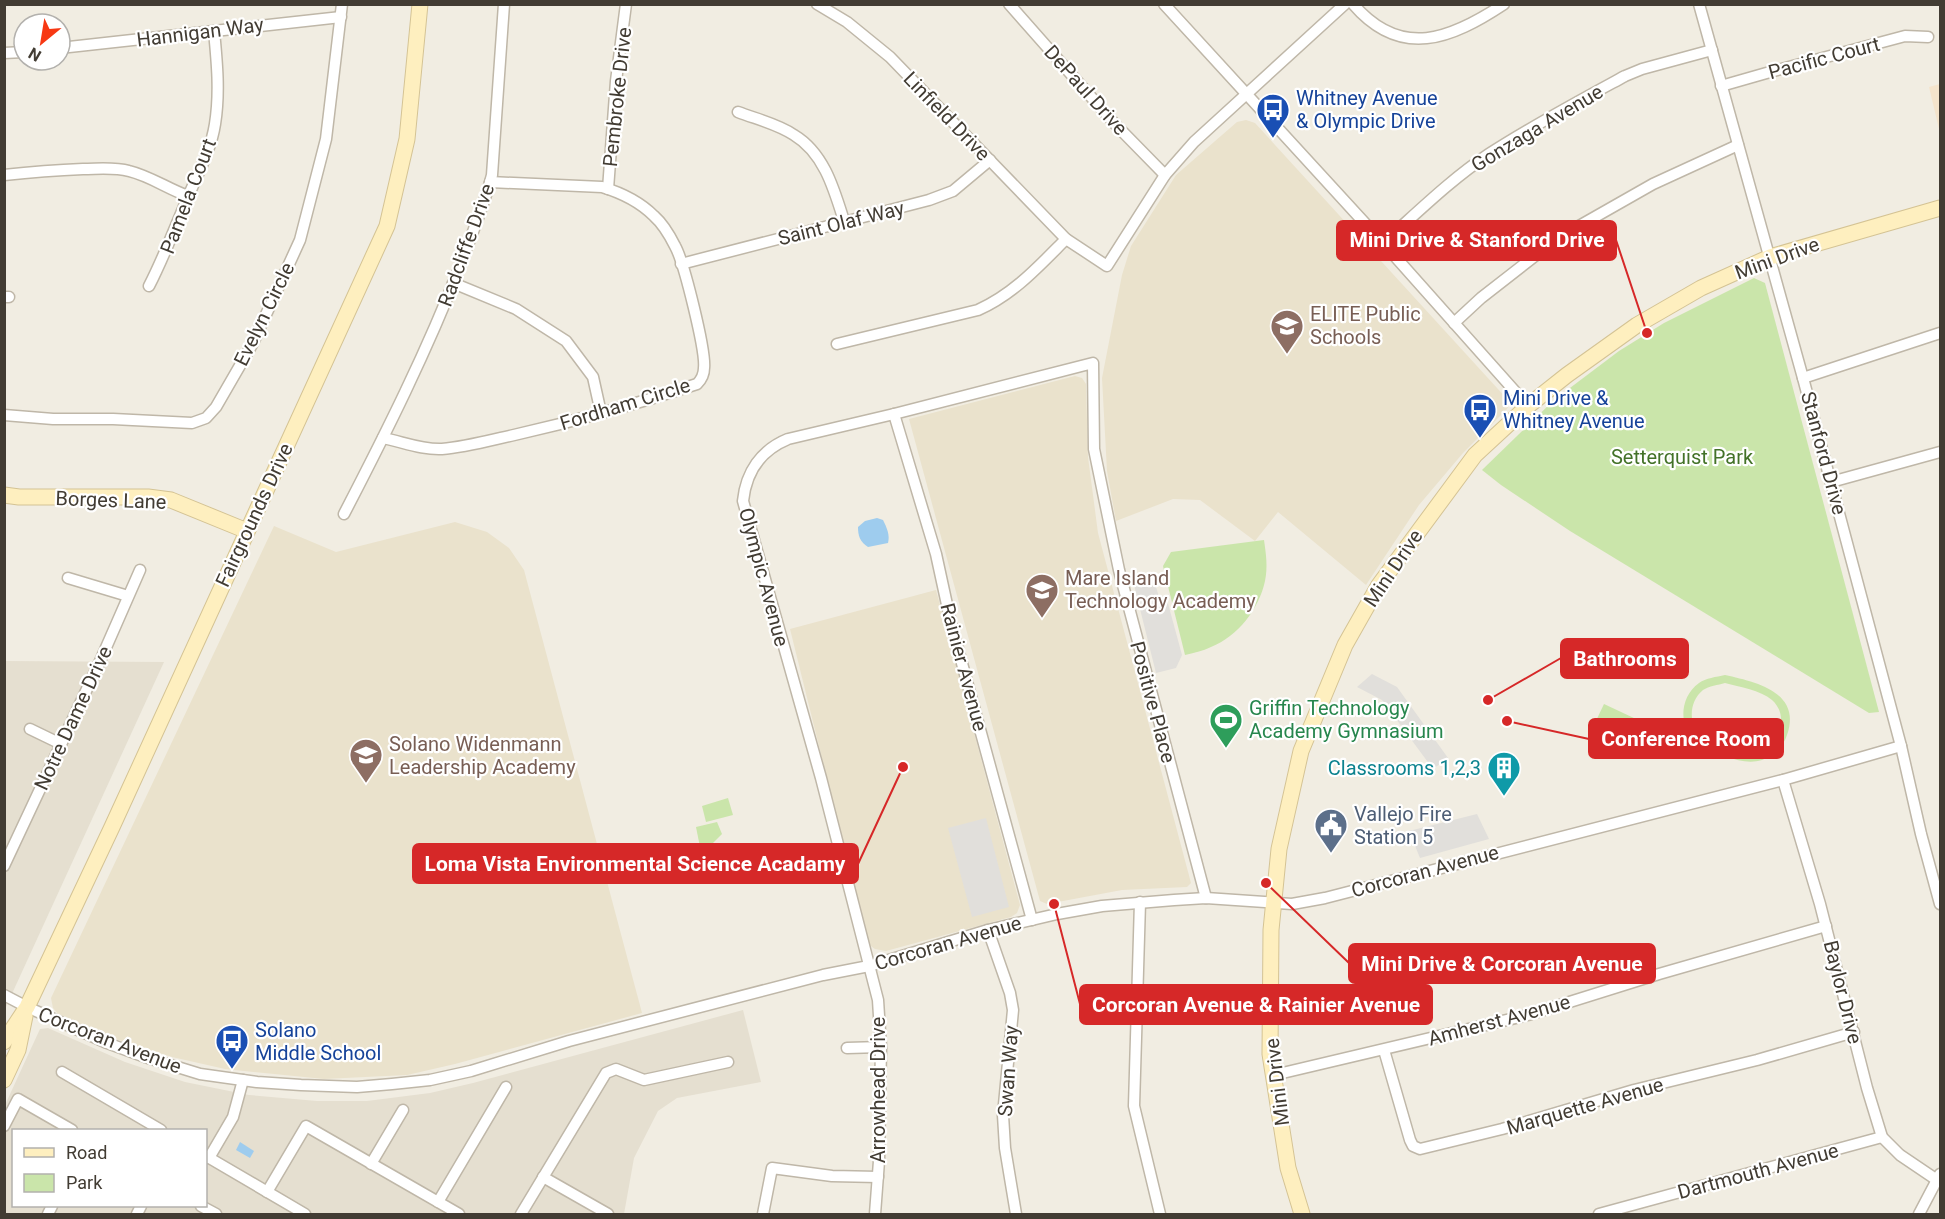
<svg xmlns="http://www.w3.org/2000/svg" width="1945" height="1219" viewBox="0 0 1945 1219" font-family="Roboto,sans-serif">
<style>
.residential{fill:#e5dfd0;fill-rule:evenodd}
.commercial{fill:#f4e4cc}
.education{fill:#eae2cc}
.green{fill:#cae5aa;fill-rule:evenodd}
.parking{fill:#e1dfdb}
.water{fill:#9eccee}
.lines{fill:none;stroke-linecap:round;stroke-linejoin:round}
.street-casing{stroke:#bfb7a8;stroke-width:13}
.secondary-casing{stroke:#d4c394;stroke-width:17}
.street{stroke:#fff;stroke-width:10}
.secondary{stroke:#feefbf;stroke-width:15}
.labels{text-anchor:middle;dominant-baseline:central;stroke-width:4.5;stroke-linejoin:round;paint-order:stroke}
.street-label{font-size:20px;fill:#423c33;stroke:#fff}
.transit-label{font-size:20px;fill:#164399;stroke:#fff;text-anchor:start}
.education-label{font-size:20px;fill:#785e54;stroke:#fff;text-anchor:start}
.park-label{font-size:20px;fill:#437228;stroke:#fff}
.leisure-label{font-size:20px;fill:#27864d;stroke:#fff;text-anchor:start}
.culture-label{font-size:20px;fill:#0d838f;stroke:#fff;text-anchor:end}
.service-label{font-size:20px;fill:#4e5e75;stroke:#fff;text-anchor:start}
.leader{fill:none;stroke:#d62828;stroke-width:2}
.callout-dot{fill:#d62828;stroke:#fff;stroke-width:2}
.callout{fill:#d62828;stroke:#d62828;stroke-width:2}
.callout-label{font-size:21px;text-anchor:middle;font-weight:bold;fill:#fff}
</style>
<rect width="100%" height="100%" fill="#f1ede2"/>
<g class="residential">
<polygon points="5,661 164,662 5,1009"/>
<path d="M 743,1010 L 761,1082 L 677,1098 L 658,1111 L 634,1158 L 624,1214 L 5,1214 L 5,1105 L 40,1029 L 48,1028 L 125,1062 L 185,1082 L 249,1095 L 317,1101 L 367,1101 L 430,1093 L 473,1083 ZM 14,1130 L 206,1130 L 206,1206 L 14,1206 Z"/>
</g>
<polygon class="commercial" points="1940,84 1940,133 1929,87"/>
<g class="education">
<polygon points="1246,120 1255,123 1508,400 1509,405 1507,409 1463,453 1419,505 1366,585 1278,512 1255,541 1200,500 1173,499 1116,521 1107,471 1102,378 1122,275 1131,246 1176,175 1237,122"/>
<polygon points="1075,376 1082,378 1086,384 1088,457 1098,533 1191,883 1187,887 1122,890 1047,904 1040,901 909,419"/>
<polygon points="455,522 487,532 509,548 524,570 642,1013 455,1064 407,1075 324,1079 225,1069 172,1057 115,1039 58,1014 53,1008 51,998 274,526 336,552"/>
<polygon points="936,590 1020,905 1017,913 1011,917 886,951 875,949 868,944 790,629"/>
</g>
<g class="green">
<polygon points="1754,278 1765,283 1879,712 1869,713 1570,531 1501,485 1482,470 1554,400 1619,351 1664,323"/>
<path d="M 1264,540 C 1266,554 1268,567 1265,581 C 1259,609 1238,636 1211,647 C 1203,651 1193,653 1185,655 L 1163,566 L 1171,552 Z"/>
<path d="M 1725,675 C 1756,682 1802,692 1787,735 C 1783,747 1774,756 1762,760 C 1749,764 1738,760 1726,757 C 1717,754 1707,753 1700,747 C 1679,732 1677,699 1699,683 C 1706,678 1716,677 1725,675 ZM 1725,683 C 1740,687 1760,690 1772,700 C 1791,717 1778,749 1755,753 C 1747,755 1740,752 1732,750 C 1722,748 1711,746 1703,739 C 1688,727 1688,702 1703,690 C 1709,686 1718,685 1725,683 Z"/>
<polygon points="1604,704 1636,719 1625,740 1594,725"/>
<polygon points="728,798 733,815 706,822 702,806"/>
<polygon points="717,822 722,834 709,847 700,847 696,827"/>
</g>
<g class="parking">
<polygon points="1154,580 1159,597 1166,596 1182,655 1176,668 1156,673 1133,581"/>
<polygon points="1372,674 1397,687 1448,758 1433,769 1382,700 1357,687"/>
<polygon points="1477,814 1489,839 1420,858 1409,831"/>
<polygon points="986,818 1009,907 972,917 948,828"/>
</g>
<g class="water">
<path d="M 877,518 L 883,520 C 887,528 890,535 888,543 L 868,547 C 860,542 858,536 858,527 L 865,521 Z"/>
<polygon points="240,1142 254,1151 250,1158 236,1150"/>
</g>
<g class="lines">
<g class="street-casing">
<g id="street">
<polyline points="817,4 847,22 890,57 1066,239 1107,266 1165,175 1194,142 1345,4"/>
<polyline points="1009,4 1115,124 1165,175"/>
<polyline points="1164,4 1383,243 1528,406"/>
<path d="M 1353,4 C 1401,60 1451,39 1504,4"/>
<polyline points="1699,4 1803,378 1901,746 1921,834 1940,904"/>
<polyline points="60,48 341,17"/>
<polyline points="4,53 24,52"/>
<polyline points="1721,86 1770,72 1905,36 1928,37"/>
<path d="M 738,112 C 756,119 778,124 794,135 C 824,153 834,189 844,221"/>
<path d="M 4,175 C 31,172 57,170 83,169 C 98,169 114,167 129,171 C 150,176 168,189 188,196"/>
<polyline points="608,189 616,81 626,4"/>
<path d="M 1383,243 C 1417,213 1450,180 1489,154 C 1532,126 1579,101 1625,76 L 1642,69 L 1712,50"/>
<polyline points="681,264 929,200 953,191 990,160"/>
<polyline points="453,283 516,309 566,341 593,377 601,413"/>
<path d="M 149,286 C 164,257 175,227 188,197 C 198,173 211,150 215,124 C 220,93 217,62 214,31"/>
<polyline points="4,297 9,297"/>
<polyline points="1454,323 1481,298 1558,238 1653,184 1738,145"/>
<path d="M 837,344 L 978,310 C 1014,294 1039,266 1066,239"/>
<polyline points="1803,378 1940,333"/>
<polyline points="894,414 936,554 951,623 1032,920"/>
<polyline points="4,415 53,419 113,419 192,423 206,418 216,407 253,343 300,240 326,139 342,4"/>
<path d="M 383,438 C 403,442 422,450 442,449 C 466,447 491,440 514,435 C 576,421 637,404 697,384 C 701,380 704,374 704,368 C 706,351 684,262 675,246 C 670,236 662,223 654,216 C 639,201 622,193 602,187 L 490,182"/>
<polyline points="1831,482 1940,452"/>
<path d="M 344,514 C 386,433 427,351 460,266 C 471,236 484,206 492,175 L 504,4"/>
<polyline points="68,578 128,596"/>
<polyline points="30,729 61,744"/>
<polyline points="1783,780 1820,904 1867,1088 1882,1137 1900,1155 1937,1180"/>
<polyline points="4,866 101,659 140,570"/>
<polyline points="1140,902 1134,1106 1160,1214"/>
<polyline points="988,930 1010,993 1013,1010 1003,1115 1005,1148 1016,1214"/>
<polyline points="4,995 27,1007 107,1043 145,1057 200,1074 257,1082 301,1085 357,1087 392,1084 430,1080 471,1071 569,1041 823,975 869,966 988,930 1057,914 1102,906 1174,900 1206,898 1292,904 1325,898 1783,780 1901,746"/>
<polyline points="847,1048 881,1047"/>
<polyline points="1384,1050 1410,1140 1413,1146 1420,1149 1502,1129 1634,1090 1757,1060 1854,1032"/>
<polyline points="62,1072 161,1130"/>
<polyline points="1274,1075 1528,1015 1659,974 1826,926"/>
<polyline points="4,1126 18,1099 72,1130"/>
<polyline points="206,1156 305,1214"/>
<polyline points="209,1158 233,1117 243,1080"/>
<polyline points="371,1164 403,1110"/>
<polyline points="543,1177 608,1214"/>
<polyline points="267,1192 306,1126 459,1214"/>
<polyline points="438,1202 506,1087"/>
<polyline points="201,1206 216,1214"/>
<polyline points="48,1214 52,1206"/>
<polyline points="137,1214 141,1206"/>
<polyline points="521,1214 606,1073 616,1069 644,1080 728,1062"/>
<polyline points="763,1214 772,1168 832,1176 878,1177"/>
<path d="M 875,1214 L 879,1161 L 881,1047 L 878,1000 L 821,778 L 743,501 C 746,472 761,450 788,439 L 894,414 L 1093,363 L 1094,449 L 1119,570 L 1206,898"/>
<polyline points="1599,1214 1882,1137"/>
<polyline points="1919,1214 1940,1174"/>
</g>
</g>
<g class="secondary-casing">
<g id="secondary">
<polyline points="4,495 19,497 148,497 171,500 247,531"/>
<polyline points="4,1042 27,1007 112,827 387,226 407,139 420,4"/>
<polyline points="4,1080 18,1050 25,1016"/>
<polyline points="1302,1214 1288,1168 1270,1054 1271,930 1279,849 1301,751 1345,645 1379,585 1475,455 1528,406 1567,375 1637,325 1701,288 1770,257 1940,208"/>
</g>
</g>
<use href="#street" class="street"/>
<use href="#secondary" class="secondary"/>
</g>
<defs>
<g id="bus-pin" transform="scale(1.725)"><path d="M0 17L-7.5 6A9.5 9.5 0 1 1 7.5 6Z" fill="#1a4fb4" stroke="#fff"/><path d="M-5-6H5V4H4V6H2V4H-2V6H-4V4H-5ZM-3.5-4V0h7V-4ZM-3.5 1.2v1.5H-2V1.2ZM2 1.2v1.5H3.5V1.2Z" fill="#fff"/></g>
<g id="school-pin" transform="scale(1.725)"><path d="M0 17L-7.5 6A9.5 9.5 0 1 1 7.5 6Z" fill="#8d6e63" stroke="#fff"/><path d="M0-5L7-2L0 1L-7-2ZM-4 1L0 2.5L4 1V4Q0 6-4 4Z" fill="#fff"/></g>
<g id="stadium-pin" transform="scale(1.725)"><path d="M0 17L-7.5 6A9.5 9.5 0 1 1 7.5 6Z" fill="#2e9e5b" stroke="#fff"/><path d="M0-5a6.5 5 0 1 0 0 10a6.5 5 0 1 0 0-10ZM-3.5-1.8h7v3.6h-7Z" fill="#fff"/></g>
<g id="building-pin" transform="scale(1.725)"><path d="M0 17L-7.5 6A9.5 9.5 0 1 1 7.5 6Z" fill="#0f9aa8" stroke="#fff"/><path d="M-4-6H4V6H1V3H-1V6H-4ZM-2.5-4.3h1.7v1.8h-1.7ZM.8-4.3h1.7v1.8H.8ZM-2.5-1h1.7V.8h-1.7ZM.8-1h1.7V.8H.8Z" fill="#fff"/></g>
<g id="civic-pin" transform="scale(1.725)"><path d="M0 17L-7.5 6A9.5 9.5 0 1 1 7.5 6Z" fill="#5c6f8a" stroke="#fff"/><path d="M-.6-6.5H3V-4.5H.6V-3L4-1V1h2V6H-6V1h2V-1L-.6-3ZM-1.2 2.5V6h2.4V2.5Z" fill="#fff"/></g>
</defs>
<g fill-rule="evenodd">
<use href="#bus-pin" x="1273" y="110"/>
<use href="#school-pin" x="1287" y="326"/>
<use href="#bus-pin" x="1480" y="410"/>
<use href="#school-pin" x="1042" y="590"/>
<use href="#stadium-pin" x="1226" y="720"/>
<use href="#school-pin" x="366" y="755"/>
<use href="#building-pin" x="1504" y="768"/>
<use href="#civic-pin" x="1331" y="825"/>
<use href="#bus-pin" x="232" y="1041"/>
</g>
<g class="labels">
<g class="street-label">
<text transform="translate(200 32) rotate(-7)">Hannigan Way</text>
<text transform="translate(1824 58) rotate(-15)">Pacific Court</text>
<text transform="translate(1086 90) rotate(48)">DePaul Drive</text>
<text transform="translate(617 97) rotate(-84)">Pembroke Drive</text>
<text transform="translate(947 116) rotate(46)">Linfield Drive</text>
<text transform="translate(1537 128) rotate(-31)">Gonzaga Avenue</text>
<text transform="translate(188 196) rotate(-69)">Pamela Court</text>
<text transform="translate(841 223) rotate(-14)">Saint Olaf Way</text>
<text transform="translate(466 245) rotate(-70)">Radcliffe Drive</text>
<text transform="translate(1777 258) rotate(-20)">Mini Drive</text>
<text transform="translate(264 314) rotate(-64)">Evelyn Circle</text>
<text transform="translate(625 404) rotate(-17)">Fordham Circle</text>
<text transform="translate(1824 453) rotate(75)">Stanford Drive</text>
<text transform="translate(111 500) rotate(2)">Borges Lane</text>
<text transform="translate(254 515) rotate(-65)">Fairgrounds Drive</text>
<text transform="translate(1393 568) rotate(-56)">Mini Drive</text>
<text transform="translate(764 577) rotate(75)">Olympic Avenue</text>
<text transform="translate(964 667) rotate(75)">Rainier Avenue</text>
<text transform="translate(1153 702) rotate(75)">Positive Place</text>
<text transform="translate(73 718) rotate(-65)">Notre Dame Drive</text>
<text transform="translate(1425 871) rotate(-15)">Corcoran Avenue</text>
<text transform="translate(948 943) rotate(-16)">Corcoran Avenue</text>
<text transform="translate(1843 992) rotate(76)">Baylor Drive</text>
<text transform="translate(1499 1020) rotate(-15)">Amherst Avenue</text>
<text transform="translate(110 1040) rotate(21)">Corcoran Avenue</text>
<text transform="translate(1008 1071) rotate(-86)">Swan Way</text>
<text transform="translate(1277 1082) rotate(-97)">Mini Drive</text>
<text transform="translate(878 1090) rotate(-90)">Arrowhead Drive</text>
<text transform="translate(1585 1106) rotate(-16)">Marquette Avenue</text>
<text transform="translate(1758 1171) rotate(-15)">Dartmouth Avenue</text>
</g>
<g class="transit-label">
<text x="1296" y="98">Whitney Avenue<tspan x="1296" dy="23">&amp; Olympic Drive</tspan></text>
<text x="1503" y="398">Mini Drive &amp;<tspan x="1503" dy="23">Whitney Avenue</tspan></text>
<text x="255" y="1030">Solano<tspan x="255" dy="23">Middle School</tspan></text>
</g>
<g class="education-label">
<text x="1310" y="314">ELITE Public<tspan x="1310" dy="23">Schools</tspan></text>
<text x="1065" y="578">Mare Island<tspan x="1065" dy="23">Technology Academy</tspan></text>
<text x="389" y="744">Solano Widenmann<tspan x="389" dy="23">Leadership Academy</tspan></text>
</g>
<g class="park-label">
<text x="1682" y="457">Setterquist Park</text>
</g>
<g class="leisure-label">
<text x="1249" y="708">Griffin Technology<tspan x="1249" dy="23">Academy Gymnasium</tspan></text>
</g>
<g class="culture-label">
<text x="1481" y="768">Classrooms 1,2,3</text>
</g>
<g class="service-label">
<text x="1354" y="814">Vallejo Fire<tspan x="1354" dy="23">Station 5</tspan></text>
</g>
</g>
<path class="leader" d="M1647 333L1616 240M1488 700L1561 658M1507 721L1589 739M903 767L858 864M1266 883L1349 963M1054 904L1080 1004"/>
<g class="callout-dot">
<circle cx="1647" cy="333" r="6"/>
<circle cx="1488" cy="700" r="6"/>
<circle cx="1507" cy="721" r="6"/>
<circle cx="903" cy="767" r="6"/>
<circle cx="1266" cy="883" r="6"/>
<circle cx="1054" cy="904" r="6"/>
</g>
<g class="callout">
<rect x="1337" y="221" width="279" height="39" rx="6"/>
<rect x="1561" y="639" width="127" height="39" rx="6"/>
<rect x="1589" y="719" width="194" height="39" rx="6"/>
<rect x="413" y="844" width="445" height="39" rx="6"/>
<rect x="1349" y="944" width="306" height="39" rx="6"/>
<rect x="1080" y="985" width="352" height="39" rx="6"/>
</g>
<g class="callout-label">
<text x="1477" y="247">Mini Drive &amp; Stanford Drive</text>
<text x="1625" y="666">Bathrooms</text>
<text x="1686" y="746">Conference Room</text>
<text x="635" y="871">Loma Vista Environmental Science Acadamy</text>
<text x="1502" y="971">Mini Drive &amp; Corcoran Avenue</text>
<text x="1256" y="1012">Corcoran Avenue &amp; Rainier Avenue</text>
</g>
<rect width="1945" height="1219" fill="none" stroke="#423c33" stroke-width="12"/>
<rect x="12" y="1129" width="195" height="78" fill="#ffffff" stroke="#b3b1ad" stroke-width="1.5"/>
<rect x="24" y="1148" width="30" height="9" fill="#feefbf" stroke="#b3b1ad" stroke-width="1.5"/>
<text x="66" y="1159" font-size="18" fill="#423c33">Road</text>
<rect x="24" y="1174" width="30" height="18" fill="#cae5aa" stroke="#b3b1ad" stroke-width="1.5"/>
<text x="66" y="1189" font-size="18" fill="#423c33">Park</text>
<g transform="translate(42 42) rotate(210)"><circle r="28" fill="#ffffff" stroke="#b3b1ad" stroke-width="1.5"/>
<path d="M0-4.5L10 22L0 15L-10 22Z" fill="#f73813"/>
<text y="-9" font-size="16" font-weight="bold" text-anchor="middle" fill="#423c33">N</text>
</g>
</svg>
